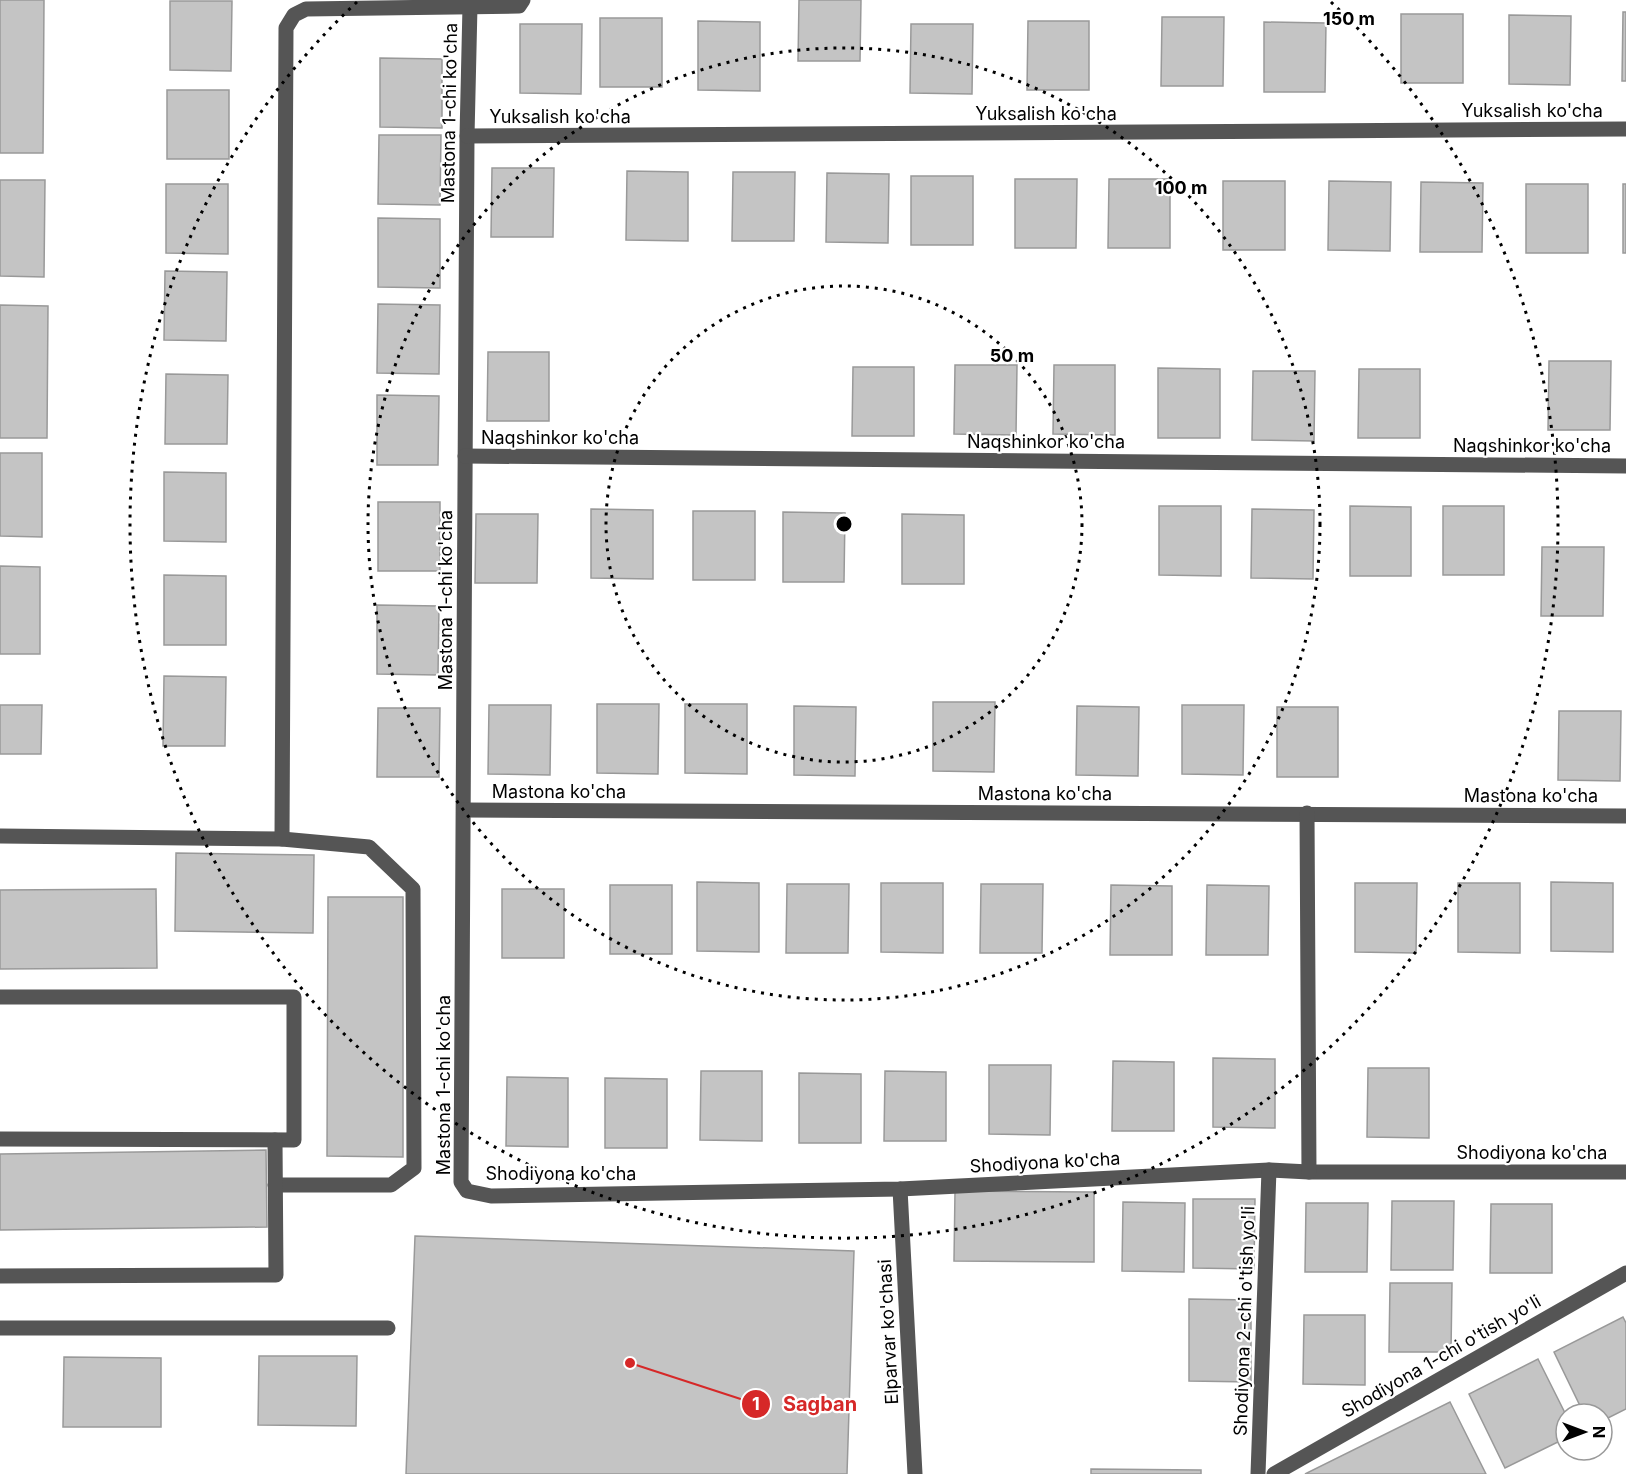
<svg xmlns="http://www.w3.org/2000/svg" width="1626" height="1474" viewBox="0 0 1626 1474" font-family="Inter,sans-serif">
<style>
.building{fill:#c4c4c4;stroke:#999;stroke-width:1.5}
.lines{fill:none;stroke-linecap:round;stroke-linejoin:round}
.minor{stroke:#555;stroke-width:15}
.ring{fill:none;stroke:#000;stroke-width:3;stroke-dasharray:3 6}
.labels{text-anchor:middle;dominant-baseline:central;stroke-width:4.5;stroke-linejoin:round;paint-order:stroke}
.street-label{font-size:18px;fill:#000;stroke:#fff}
.centre{fill:#000;stroke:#fff;stroke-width:3}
.ring-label{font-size:18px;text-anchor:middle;font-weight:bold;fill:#000;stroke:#fff;stroke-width:4.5;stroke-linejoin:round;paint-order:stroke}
.leader{fill:none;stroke:#d62828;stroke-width:2}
.callout-dot{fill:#d62828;stroke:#fff;stroke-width:2}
.mark-label{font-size:18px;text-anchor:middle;font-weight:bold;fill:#fff}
.callout-label{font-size:20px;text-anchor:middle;font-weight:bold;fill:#d62828;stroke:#fff;stroke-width:4.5;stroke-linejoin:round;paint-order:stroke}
</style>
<rect width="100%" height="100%" fill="#fff"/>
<g class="building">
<polygon points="0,0 44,0 43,153 0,153"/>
<polygon points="799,0 861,0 860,61 798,61"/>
<polygon points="170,1 232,1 231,71 170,70"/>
<polygon points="1623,12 1626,12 1626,81 1622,81"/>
<rect x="1401" y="14" width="62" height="69"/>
<polygon points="1509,15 1571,16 1570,85 1509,84"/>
<polygon points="1162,17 1224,17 1223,86 1161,86"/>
<rect x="600" y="18" width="62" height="69"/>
<polygon points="698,21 760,22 760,91 698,90"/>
<polygon points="1028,21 1089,21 1089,90 1027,90"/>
<polygon points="1264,22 1326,23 1325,92 1264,92"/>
<polygon points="520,24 582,24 581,94 520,93"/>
<polygon points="911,24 973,24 972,94 910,93"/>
<polygon points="380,58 442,59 442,128 380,127"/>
<rect x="167" y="90" width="62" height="69"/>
<polygon points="379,135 441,135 440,205 378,204"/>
<polygon points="492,168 554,168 553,237 491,237"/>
<polygon points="627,171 688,172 688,241 626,240"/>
<polygon points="733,172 795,172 794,241 732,241"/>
<polygon points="827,173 889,174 888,243 826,242"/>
<rect x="911" y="176" width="62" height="69"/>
<polygon points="1015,179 1077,179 1076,248 1015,248"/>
<polygon points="1109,179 1170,179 1170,248 1108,248"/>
<polygon points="0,180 45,180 44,277 0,276"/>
<rect x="1223" y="181" width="62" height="69"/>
<polygon points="1329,181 1391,182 1390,251 1328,250"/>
<polygon points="1421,182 1483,183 1482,252 1420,252"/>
<polygon points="166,184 228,184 228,254 166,253"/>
<rect x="1526" y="184" width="62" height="69"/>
<rect x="1623" y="184" width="3" height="69"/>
<polygon points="378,218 440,219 440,288 378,287"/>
<polygon points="165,271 227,272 226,341 164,340"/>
<polygon points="378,304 440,305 439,374 377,373"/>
<polygon points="0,305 48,306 47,438 0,438"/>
<polygon points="488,352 549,352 549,421 487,421"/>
<polygon points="1549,361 1611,361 1610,430 1548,430"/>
<polygon points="955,365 1017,365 1016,435 954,434"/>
<polygon points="1054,365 1115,365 1115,435 1053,434"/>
<polygon points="853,367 914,367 914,436 852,436"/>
<polygon points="1158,368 1220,369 1220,438 1158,438"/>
<polygon points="1359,369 1420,369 1420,438 1358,438"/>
<polygon points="1253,371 1315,371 1314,441 1252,440"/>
<polygon points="166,374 228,375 227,444 165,444"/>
<polygon points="377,395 439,396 438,465 377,465"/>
<polygon points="0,453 42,453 42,537 0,536"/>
<polygon points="164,472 226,473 226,542 164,541"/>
<rect x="378" y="502" width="62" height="69"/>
<polygon points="1159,506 1221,506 1221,576 1159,575"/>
<polygon points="1350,506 1411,507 1411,576 1350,576"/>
<rect x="1443" y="506" width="61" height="69"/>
<polygon points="591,509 653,510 653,579 591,578"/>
<polygon points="1252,509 1314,510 1313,579 1251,578"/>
<rect x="693" y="511" width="62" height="69"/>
<polygon points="783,512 845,513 844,582 783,582"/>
<polygon points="476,514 538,514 537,583 475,583"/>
<polygon points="902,514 964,515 964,584 902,584"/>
<polygon points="1542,547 1604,547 1603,616 1541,616"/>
<polygon points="0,566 40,567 40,654 0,654"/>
<polygon points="164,575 226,576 226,645 164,645"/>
<polygon points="377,605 439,606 438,675 377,674"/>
<polygon points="164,676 226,677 225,746 163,746"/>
<polygon points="933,702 995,702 994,772 933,771"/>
<polygon points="597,704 659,704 658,774 597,773"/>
<polygon points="685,704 747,704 747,774 685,773"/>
<polygon points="0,705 42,705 41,754 0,754"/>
<polygon points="489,705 551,705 550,775 488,774"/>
<polygon points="1182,705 1244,705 1243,775 1182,774"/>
<polygon points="794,706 856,707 855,776 794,775"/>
<polygon points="1077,706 1139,707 1138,776 1076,775"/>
<rect x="1277" y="707" width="61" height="70"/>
<polygon points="378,708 440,708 439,777 377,777"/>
<polygon points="1559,711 1621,711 1620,781 1558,780"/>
<polygon points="176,853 314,855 313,933 175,931"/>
<polygon points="697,882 759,883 759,952 697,951"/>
<polygon points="1551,882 1613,883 1613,952 1551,951"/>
<polygon points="881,883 943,883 943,953 881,952"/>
<polygon points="1355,883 1417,883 1416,953 1355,952"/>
<polygon points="1458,883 1520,883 1520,953 1458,952"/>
<polygon points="787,884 849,884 848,953 786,953"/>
<polygon points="981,884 1043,884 1042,953 980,953"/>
<rect x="610" y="885" width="62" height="69"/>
<polygon points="1111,885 1172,886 1172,955 1110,955"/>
<polygon points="1207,885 1269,886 1268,955 1206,955"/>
<polygon points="156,889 157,968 0,969 0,890"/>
<rect x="502" y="889" width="62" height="69"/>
<polygon points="328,897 403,897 403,1157 327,1156"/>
<polygon points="1213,1058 1275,1059 1275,1128 1213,1127"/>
<polygon points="1113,1061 1174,1062 1174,1131 1112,1131"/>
<polygon points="989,1065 1051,1065 1050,1135 989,1134"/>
<polygon points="1368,1068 1429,1068 1429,1138 1367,1137"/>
<polygon points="701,1071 762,1071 762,1141 700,1140"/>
<polygon points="885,1071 946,1072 946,1141 884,1141"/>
<polygon points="799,1073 861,1074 861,1143 799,1143"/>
<polygon points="507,1077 568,1078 568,1147 506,1146"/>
<polygon points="605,1078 667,1079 667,1148 605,1148"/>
<polygon points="266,1150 267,1227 0,1230 0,1154"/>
<polygon points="955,1191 1094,1192 1094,1262 954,1261"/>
<polygon points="1193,1199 1255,1199 1254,1269 1193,1268"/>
<polygon points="1392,1201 1454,1201 1453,1270 1391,1270"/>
<polygon points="1123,1202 1185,1203 1184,1272 1122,1271"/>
<polygon points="1306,1203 1368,1203 1367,1272 1305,1272"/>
<polygon points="1491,1204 1552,1204 1552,1273 1490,1273"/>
<polygon points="415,1236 854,1251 847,1474 406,1474"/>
<polygon points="1390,1283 1452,1283 1451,1352 1389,1352"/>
<polygon points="1189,1299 1251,1300 1251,1382 1189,1381"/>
<polygon points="1304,1315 1365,1315 1365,1385 1303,1384"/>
<polygon points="1623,1317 1626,1323 1626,1409 1602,1421 1602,1414 1584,1414 1554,1352"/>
<polygon points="259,1356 357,1356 356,1426 258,1425"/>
<polygon points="64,1357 161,1358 161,1427 63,1427"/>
<polygon points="1538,1359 1566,1415 1566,1438 1505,1468 1469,1394"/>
<polygon points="1450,1402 1486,1474 1305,1474"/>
<polygon points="1091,1469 1201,1470 1201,1474 1091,1474"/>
</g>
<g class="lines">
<g class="minor">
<polyline points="470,6 467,136 461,1182 467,1191 491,1196 900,1189 1269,1170 1309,1172 1626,1172"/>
<polyline points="467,136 1626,129"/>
<polyline points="465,456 1626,466"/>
<polyline points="464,810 1626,816"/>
<polyline points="1307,813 1309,1172"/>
<polyline points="0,836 282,839 369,847 413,889 414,1168 391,1185 275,1185"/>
<polyline points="282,839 286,28 294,15 306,9 519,6 523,0"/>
<polyline points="0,997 294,997 294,1140 0,1139"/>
<polyline points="900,1189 915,1474"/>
<polyline points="0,1276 276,1275 275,1140"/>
<polyline points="0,1328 388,1328"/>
<polyline points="1258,1474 1269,1170"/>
<polyline points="1274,1474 1626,1273"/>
</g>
</g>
<g class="ring">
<circle cx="844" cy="524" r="238"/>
<circle cx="844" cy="524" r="476"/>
<path d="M1331 2A714 714 0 1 1 357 2"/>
</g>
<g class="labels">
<g class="street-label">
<text x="1532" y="110">Yuksalish ko'cha</text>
<text transform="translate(449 113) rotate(-89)">Mastona 1-chi ko'cha</text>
<text x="1046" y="113">Yuksalish ko'cha</text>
<text x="560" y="116">Yuksalish ko'cha</text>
<text x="560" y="437">Naqshinkor ko'cha</text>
<text x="1046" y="441">Naqshinkor ko'cha</text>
<text x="1532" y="445">Naqshinkor ko'cha</text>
<text transform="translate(445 600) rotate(-90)">Mastona 1-chi ko'cha</text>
<text x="559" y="791">Mastona ko'cha</text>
<text x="1045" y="793">Mastona ko'cha</text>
<text x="1531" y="795">Mastona ko'cha</text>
<text transform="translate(443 1085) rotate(-90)">Mastona 1-chi ko'cha</text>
<text x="1532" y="1152">Shodiyona ko'cha</text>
<text transform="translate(1045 1162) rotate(-3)">Shodiyona ko'cha</text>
<text x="561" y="1173">Shodiyona ko'cha</text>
<text transform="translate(1244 1321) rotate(-88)">Shodiyona 2-chi o'tish yo'li</text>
<text transform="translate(888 1332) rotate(-93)">Elparvar ko'chasi</text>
<text transform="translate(1441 1356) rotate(-30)">Shodiyona 1-chi o'tish yo'li</text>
</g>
</g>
<circle cx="844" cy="524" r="9" class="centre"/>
<g class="ring-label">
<text x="1349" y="25">150 m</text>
<text x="1181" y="194">100 m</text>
<text x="1012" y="362">50 m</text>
</g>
<path class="leader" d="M630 1363L756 1404"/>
<g class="callout-dot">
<circle cx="630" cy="1363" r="6"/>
<circle cx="756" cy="1404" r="15"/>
</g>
<g class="mark-label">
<text x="756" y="1410">1</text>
</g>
<g class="callout-label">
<text x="820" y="1411">Sagban</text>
</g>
<g transform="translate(1584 1432) rotate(90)"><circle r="28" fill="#ffffff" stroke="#999999" stroke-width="1.5"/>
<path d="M0-4.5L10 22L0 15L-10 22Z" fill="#000000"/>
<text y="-9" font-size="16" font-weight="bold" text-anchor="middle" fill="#000000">N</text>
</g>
</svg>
